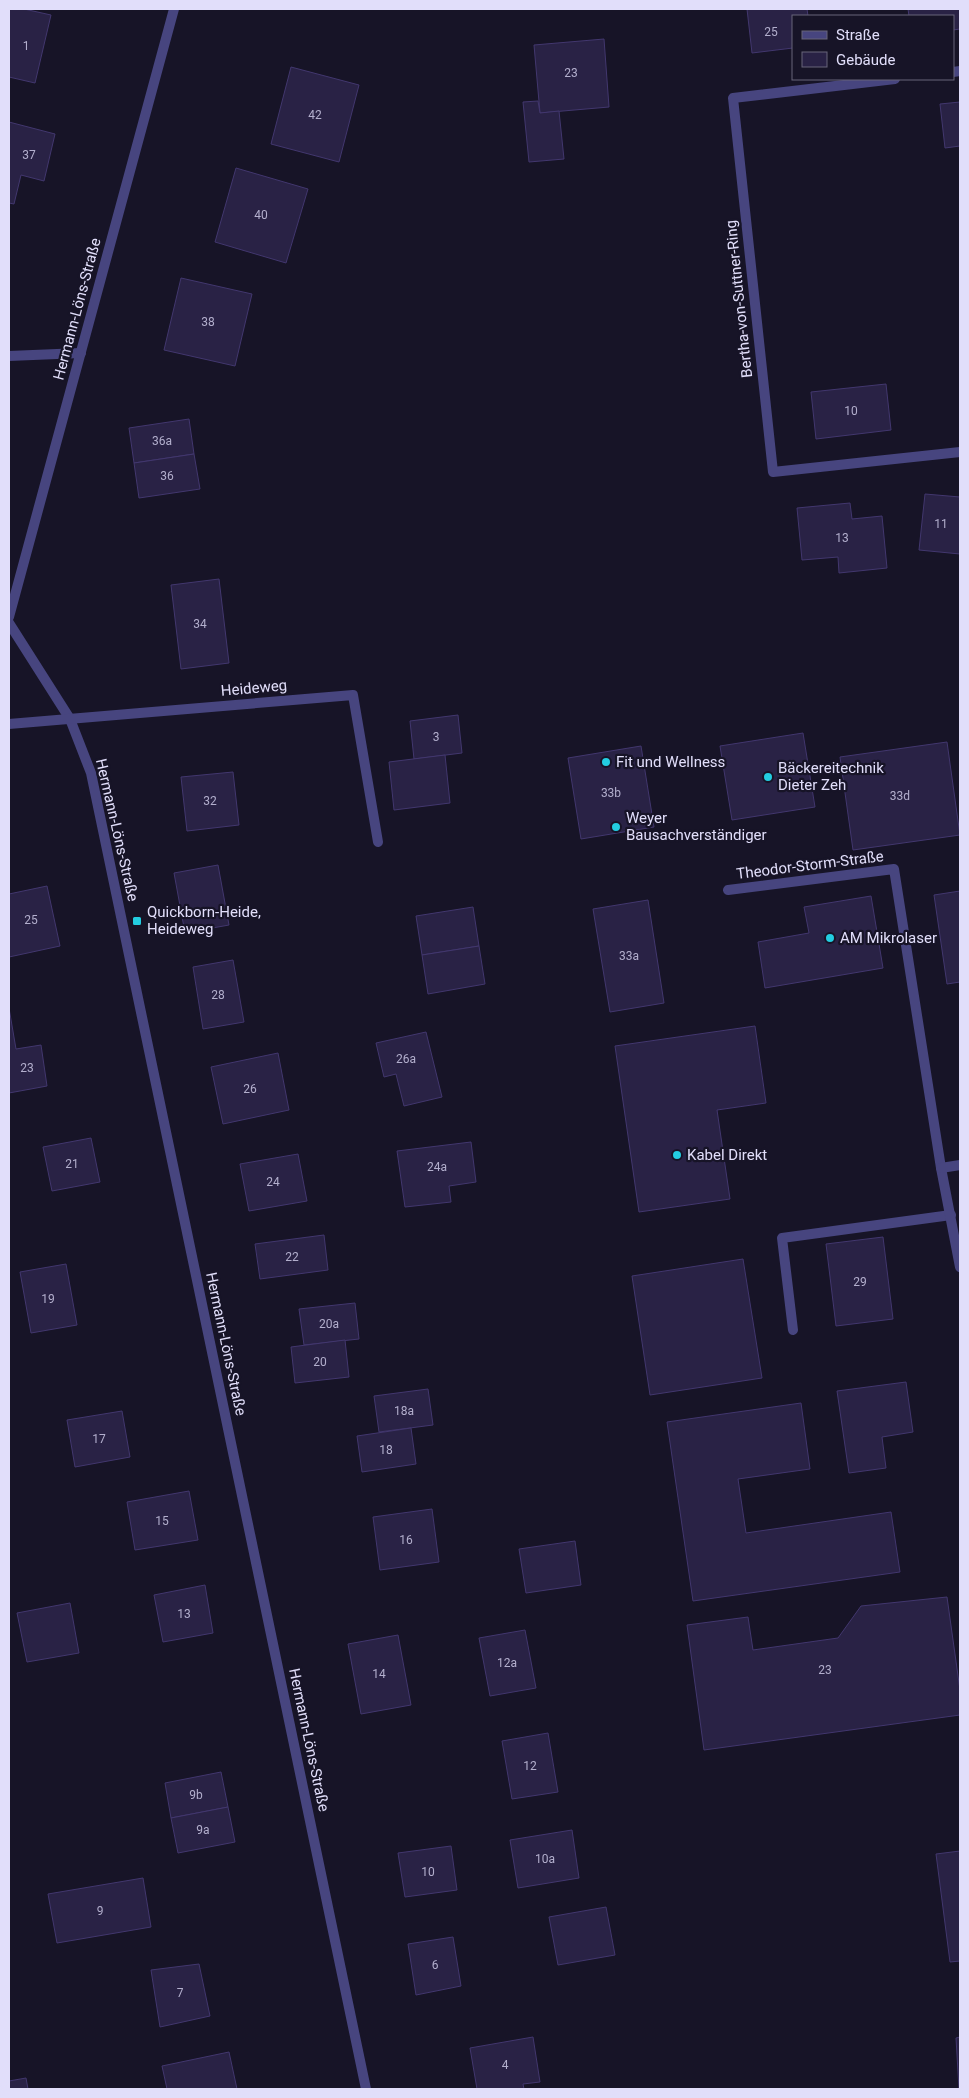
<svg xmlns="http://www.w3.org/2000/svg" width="969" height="2098" viewBox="0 0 969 2098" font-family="Roboto,sans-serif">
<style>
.building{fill:#292245;stroke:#42376e}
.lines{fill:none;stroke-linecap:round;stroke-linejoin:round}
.lane{stroke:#47457f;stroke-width:10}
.street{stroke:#47457f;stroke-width:10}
.poi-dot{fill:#23cde1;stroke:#171427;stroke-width:2}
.labels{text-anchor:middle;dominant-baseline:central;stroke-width:4.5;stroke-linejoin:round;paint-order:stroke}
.number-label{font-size:12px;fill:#b3afcd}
.street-label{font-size:15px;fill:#e1defa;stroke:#171427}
.poi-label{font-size:15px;fill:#e1defa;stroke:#171427;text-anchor:start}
</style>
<rect width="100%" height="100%" fill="#171427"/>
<g class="building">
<polygon points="9,9 24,9 51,15 35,83 9,77"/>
<polygon points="747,9 807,9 808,16 793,16 793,48 752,53"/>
<polygon points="908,9 960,9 960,29 953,30 953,16 909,16"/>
<polygon points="604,39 609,107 540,113 534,45"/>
<polygon points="291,67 359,85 339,162 271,144"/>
<polygon points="538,101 540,113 559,111 564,159 529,162 523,102"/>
<polygon points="960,102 960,146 945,148 940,104"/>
<polygon points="9,122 55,134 44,181 21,175 14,204 9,203"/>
<polygon points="236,168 308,189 286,263 215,242"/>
<polygon points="181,278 252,294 235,366 164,350"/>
<polygon points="886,384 891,430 816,439 811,392"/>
<polygon points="189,419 194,454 134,463 129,428"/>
<polygon points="194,454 200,489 139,498 134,463"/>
<polygon points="925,494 960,497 960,554 919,550"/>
<polygon points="850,503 852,519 882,516 887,568 839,573 838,557 802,560 797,508"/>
<polygon points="219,579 229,663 181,669 171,585"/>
<polygon points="458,715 462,753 414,759 410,721"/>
<polygon points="803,733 815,807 732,820 720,746"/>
<polygon points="947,742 960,835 853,850 840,757"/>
<polygon points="641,746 654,827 581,839 568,758"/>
<polygon points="445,755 450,803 394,810 389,762"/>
<polygon points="233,772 239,825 187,831 181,777"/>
<polygon points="218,865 229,925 185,933 174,873"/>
<polygon points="47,886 60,946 9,957 9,894"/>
<polygon points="960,891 960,982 947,984 934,895"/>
<polygon points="871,896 883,968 765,988 758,942 809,933 804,907"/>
<polygon points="648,900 664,1003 610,1012 593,909"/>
<polygon points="473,907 479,946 422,955 416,916"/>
<polygon points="479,946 485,984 428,994 422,955"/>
<polygon points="233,960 244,1022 203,1029 193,967"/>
<polygon points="9,1008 16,1049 41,1045 47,1086 9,1093"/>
<polygon points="755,1026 766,1103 717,1110 730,1199 639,1212 615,1046"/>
<polygon points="426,1032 442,1097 404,1106 396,1074 384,1077 376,1043"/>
<polygon points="278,1053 289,1110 223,1124 211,1067"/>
<polygon points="91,1138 100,1182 52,1191 43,1147"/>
<polygon points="471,1142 476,1182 449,1186 451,1202 405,1207 397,1151"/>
<polygon points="298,1154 307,1201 249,1211 240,1164"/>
<polygon points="324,1235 328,1270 260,1279 255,1244"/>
<polygon points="883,1237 893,1319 836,1326 826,1244"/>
<polygon points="743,1259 762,1378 650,1395 632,1276"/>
<polygon points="66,1264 77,1325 31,1333 20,1272"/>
<polygon points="355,1303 359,1339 304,1345 299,1309"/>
<polygon points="345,1340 349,1377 295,1383 291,1347"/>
<polygon points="906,1382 913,1432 882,1437 886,1468 849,1473 837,1391"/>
<polygon points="428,1389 433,1425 379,1432 374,1396"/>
<polygon points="801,1403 810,1469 738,1479 746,1533 891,1512 900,1572 693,1601 667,1422"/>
<polygon points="122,1411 130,1457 75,1467 67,1420"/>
<polygon points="411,1428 416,1464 362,1472 357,1436"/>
<polygon points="189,1491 198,1540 135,1550 127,1502"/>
<polygon points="432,1509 439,1562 380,1570 373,1517"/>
<polygon points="575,1541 581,1585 526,1593 519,1549"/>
<polygon points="205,1585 213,1633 163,1642 154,1595"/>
<polygon points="947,1597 960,1690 960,1715 704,1750 687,1625 748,1617 753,1650 838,1638 861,1606"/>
<polygon points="70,1603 79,1653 27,1662 17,1613"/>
<polygon points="525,1630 536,1688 490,1696 479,1638"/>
<polygon points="398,1635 411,1705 361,1714 348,1644"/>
<polygon points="548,1733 558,1792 512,1799 502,1741"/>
<polygon points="221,1772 228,1807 171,1818 165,1783"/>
<polygon points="228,1807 235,1842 178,1853 171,1818"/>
<polygon points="572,1830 579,1878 518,1888 510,1840"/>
<polygon points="451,1846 457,1890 405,1897 398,1853"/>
<polygon points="960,1851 960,1961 950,1962 936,1854"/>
<polygon points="143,1878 151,1927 57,1943 48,1894"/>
<polygon points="606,1907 615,1955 558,1965 549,1917"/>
<polygon points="453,1937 461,1986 416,1995 408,1944"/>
<polygon points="199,1964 210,2016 160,2027 151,1970"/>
<polygon points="533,2037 540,2082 523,2084 524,2089 477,2089 470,2048"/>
<polygon points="960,2037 960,2089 959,2089 956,2038"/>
<polygon points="229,2052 237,2089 167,2089 162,2066"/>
<polygon points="26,2078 28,2089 9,2089 9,2081"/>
</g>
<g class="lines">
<g class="lane">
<polyline points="9,356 81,353"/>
<polyline points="793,1330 782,1238 951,1215"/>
</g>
<g class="street">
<polyline points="953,72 960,71"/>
<polyline points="895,79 733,98 773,472 960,452"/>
<polyline points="9,617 174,9"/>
<polyline points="9,623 70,719 91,773 366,2089"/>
<polyline points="9,724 353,695 378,842"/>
<polyline points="728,890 894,869 941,1168 960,1267"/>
<polyline points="941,1168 960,1165"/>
</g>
</g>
<g class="poi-dot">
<circle cx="606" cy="762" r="5"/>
<circle cx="768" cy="777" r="5"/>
<circle cx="616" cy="827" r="5"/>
<rect x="132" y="916" width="10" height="10" rx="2.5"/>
<circle cx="830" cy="938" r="5"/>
<circle cx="677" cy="1155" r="5"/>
</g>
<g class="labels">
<g class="number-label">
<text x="771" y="32">25</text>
<text x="26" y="46">1</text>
<text x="571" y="73">23</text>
<text x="315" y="115">42</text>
<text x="29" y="155">37</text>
<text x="261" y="215">40</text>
<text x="208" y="322">38</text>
<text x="851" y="411">10</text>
<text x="162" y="441">36a</text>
<text x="167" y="476">36</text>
<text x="941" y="524">11</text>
<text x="842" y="538">13</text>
<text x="200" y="624">34</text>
<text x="436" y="737">3</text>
<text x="611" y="793">33b</text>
<text x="900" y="796">33d</text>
<text x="210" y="801">32</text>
<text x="31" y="920">25</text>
<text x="629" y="956">33a</text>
<text x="218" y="995">28</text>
<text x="406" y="1059">26a</text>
<text x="27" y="1068">23</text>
<text x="250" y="1089">26</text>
<text x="72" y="1164">21</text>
<text x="437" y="1167">24a</text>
<text x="273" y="1182">24</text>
<text x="292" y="1257">22</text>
<text x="860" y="1282">29</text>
<text x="48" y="1299">19</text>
<text x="329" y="1324">20a</text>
<text x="320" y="1362">20</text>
<text x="404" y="1411">18a</text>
<text x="99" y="1439">17</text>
<text x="386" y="1450">18</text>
<text x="162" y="1521">15</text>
<text x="406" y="1540">16</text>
<text x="184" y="1614">13</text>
<text x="507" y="1663">12a</text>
<text x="825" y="1670">23</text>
<text x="379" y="1674">14</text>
<text x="530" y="1766">12</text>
<text x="196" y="1795">9b</text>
<text x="203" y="1830">9a</text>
<text x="545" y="1859">10a</text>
<text x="428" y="1872">10</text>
<text x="100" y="1911">9</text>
<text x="435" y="1965">6</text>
<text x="180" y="1993">7</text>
<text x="505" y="2065">4</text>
</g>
<g class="street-label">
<text transform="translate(739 299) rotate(-96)">Bertha-von-Suttner-Ring</text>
<text transform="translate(77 309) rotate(-75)">Hermann-Löns-Straße</text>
<text transform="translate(254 688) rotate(-5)">Heideweg</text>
<text transform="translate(117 830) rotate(77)">Hermann-Löns-Straße</text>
<text transform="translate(810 865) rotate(-7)">Theodor-Storm-Straße</text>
<text transform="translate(226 1344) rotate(78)">Hermann-Löns-Straße</text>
<text transform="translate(309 1740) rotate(78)">Hermann-Löns-Straße</text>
</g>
<g class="poi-label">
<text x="616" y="762">Fit und Wellness</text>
<text x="778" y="768">Bäckereitechnik<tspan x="778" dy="17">Dieter Zeh</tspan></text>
<text x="626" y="818">Weyer<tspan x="626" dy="17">Bausachverständiger</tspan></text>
<text x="147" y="912">Quickborn-Heide,<tspan x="147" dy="17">Heideweg</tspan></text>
<text x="840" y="938">AM Mikrolaser</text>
<text x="687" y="1155">Kabel Direkt</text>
</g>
</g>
<rect width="969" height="2098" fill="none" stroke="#e1defa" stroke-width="20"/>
<rect x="792" y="15" width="162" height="65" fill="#171427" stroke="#68657b"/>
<rect x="802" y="31" width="25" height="8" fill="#47457f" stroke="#68657b"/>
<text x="836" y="40" font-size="15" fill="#e1defa">Straße</text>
<rect x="802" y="52" width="25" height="15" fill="#292245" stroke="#68657b"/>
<text x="836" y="65" font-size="15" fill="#e1defa">Gebäude</text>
</svg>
